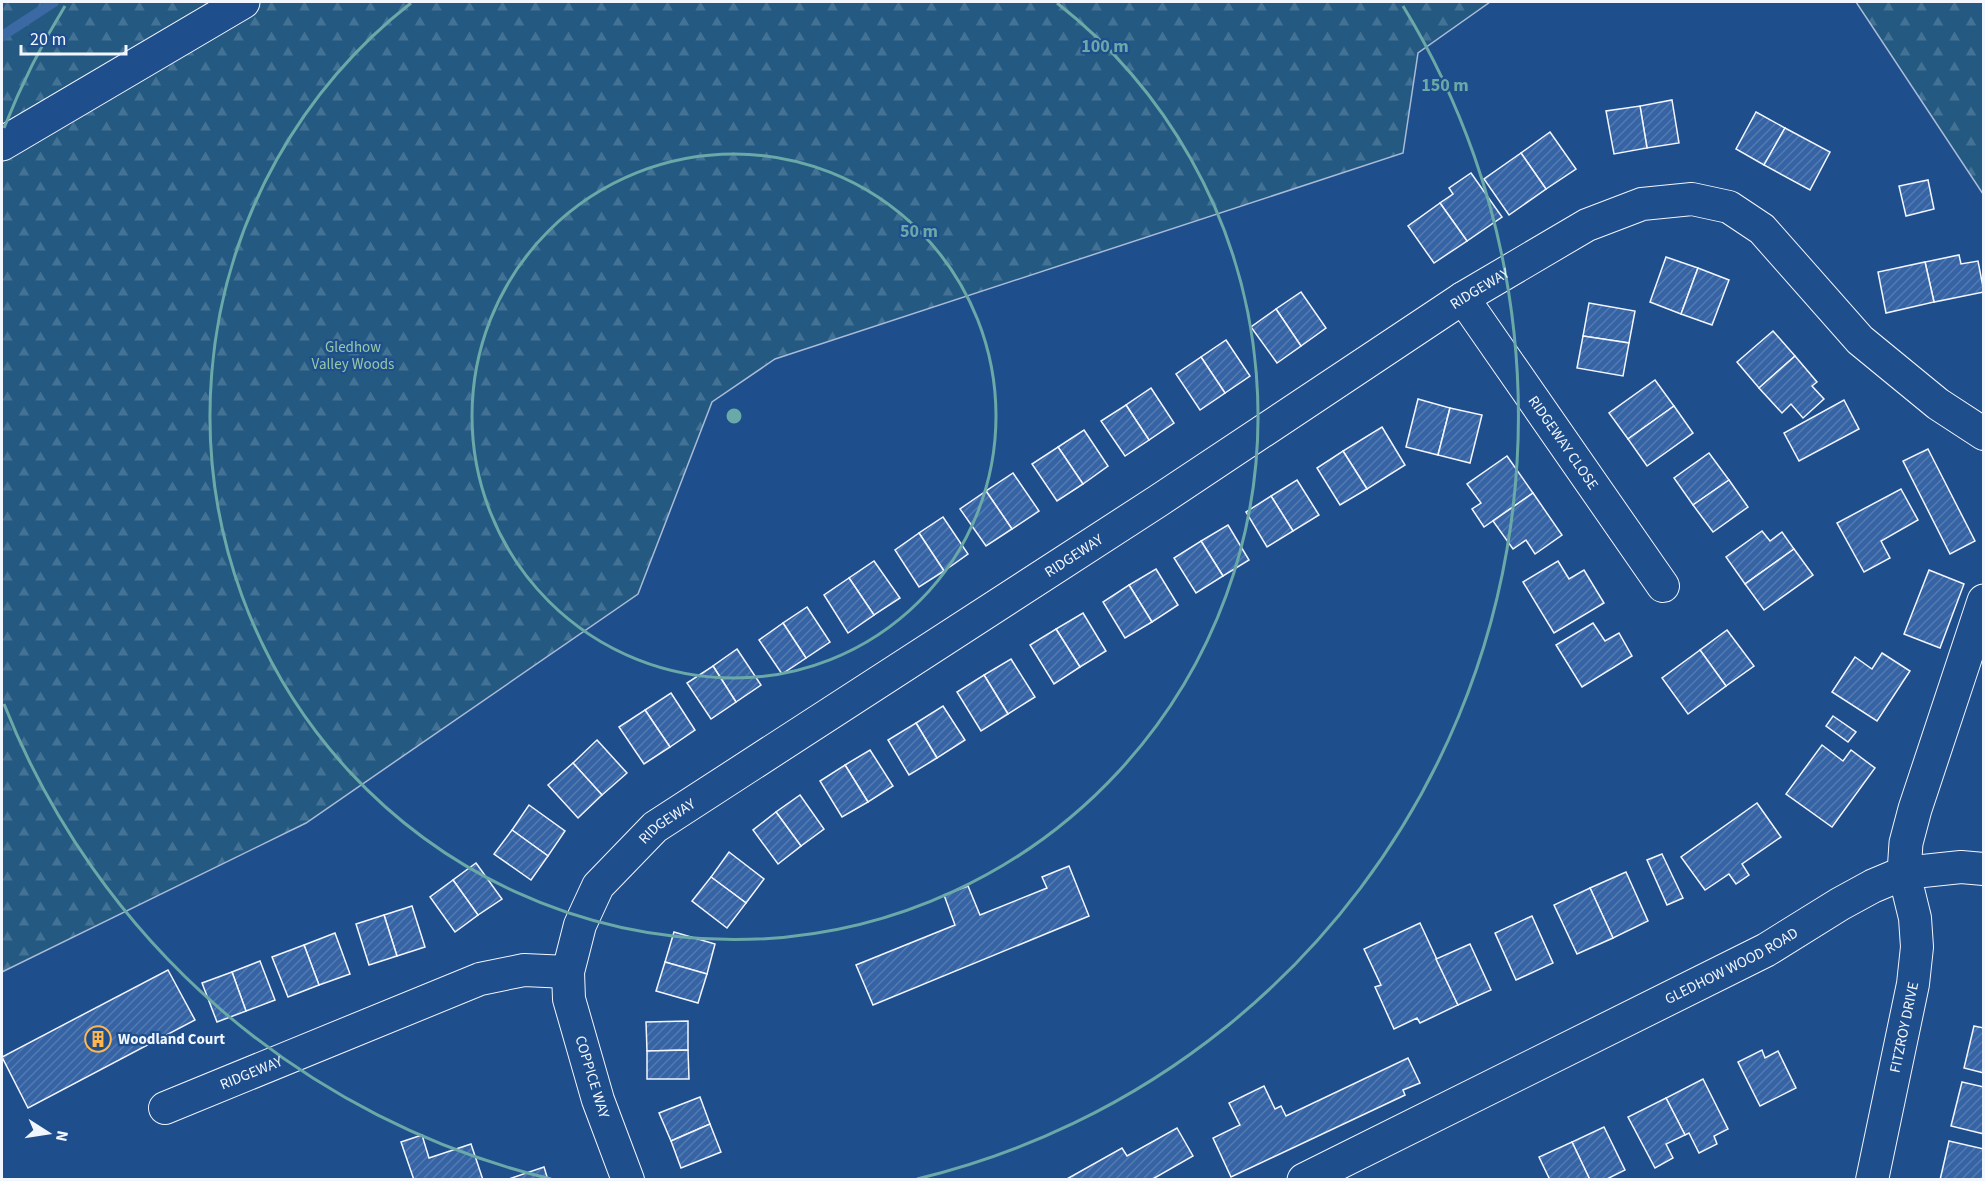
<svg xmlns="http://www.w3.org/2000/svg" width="1985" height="1181" viewBox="0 0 1985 1181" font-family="'Source Sans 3',sans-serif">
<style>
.forest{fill:url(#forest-firs);stroke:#a8bbd7;stroke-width:1.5}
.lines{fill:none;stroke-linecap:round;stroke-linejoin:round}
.stream{stroke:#3b69a3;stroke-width:10}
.building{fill:url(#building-hatch);stroke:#f2f6ff;stroke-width:1.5}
.street-casing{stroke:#f2f6ff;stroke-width:34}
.secondary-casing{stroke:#f2f6ff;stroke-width:35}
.street{stroke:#1f4e8c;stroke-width:32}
.secondary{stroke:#1f4e8c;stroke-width:33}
.ring{fill:none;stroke:#6aa9a8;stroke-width:3}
.labels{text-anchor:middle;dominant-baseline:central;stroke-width:4.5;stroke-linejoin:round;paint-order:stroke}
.street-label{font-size:15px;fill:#f2f6ff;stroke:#1f4e8c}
.park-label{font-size:15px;fill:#97c8a6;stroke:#1f4e8c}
.poi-label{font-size:15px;font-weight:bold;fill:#f2f6ff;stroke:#1f4e8c;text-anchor:start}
.centre{fill:#6aa9a8;stroke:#1f4e8c;stroke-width:3}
.ring-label{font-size:18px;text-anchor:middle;font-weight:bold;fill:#6aa9a8;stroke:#1f4e8c;stroke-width:4.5;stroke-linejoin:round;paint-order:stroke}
</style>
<defs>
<pattern id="forest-firs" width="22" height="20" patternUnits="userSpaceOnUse" patternTransform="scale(1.5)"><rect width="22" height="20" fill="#245a82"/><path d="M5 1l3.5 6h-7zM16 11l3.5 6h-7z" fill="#447295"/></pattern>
<pattern id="building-hatch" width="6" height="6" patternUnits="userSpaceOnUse" patternTransform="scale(1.5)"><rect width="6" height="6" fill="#3563a3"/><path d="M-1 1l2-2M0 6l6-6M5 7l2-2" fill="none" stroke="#537ab1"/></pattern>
</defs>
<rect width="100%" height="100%" fill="#1f4e8c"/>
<g class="forest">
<polygon points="2,2 1490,2 1418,53 1403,153 775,359 712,402 638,594 306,823 2,972"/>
<polygon points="1856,2 1983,2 1983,194"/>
</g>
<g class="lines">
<polyline class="stream" points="2,36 54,2"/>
</g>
<g class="building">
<polygon points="1672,100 1679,143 1647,148 1640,106"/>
<polygon points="1640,106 1647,148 1614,154 1606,111"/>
<polygon points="1756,112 1785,128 1764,165 1736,149"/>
<polygon points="1785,128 1830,152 1810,190 1764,165"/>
<polygon points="1550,132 1576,169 1546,189 1521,153"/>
<polygon points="1521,153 1546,189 1509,215 1484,179"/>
<polygon points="1471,173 1502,217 1467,241 1440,203 1453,194 1449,188"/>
<polygon points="1928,180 1934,209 1906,216 1899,186"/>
<polygon points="1440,203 1467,241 1434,263 1408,226"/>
<polygon points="1959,255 1961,264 1978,261 1984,292 1934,302 1925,262"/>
<polygon points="1666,257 1698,268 1681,314 1650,302"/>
<polygon points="1925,262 1934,302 1886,313 1878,272"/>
<polygon points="1698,268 1729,280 1712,325 1681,314"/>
<polygon points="1301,292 1326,328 1301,346 1276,309"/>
<polygon points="1589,303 1635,311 1629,343 1583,336"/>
<polygon points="1276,309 1301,346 1277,363 1251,327"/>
<polygon points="1773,331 1795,356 1759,388 1737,362"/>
<polygon points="1583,336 1629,343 1623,376 1577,368"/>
<polygon points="1226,340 1250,376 1225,393 1201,357"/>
<polygon points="1795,356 1817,382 1812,386 1824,399 1803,418 1791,404 1782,413 1759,388"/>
<polygon points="1201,357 1225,393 1200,410 1176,374"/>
<polygon points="1655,380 1674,406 1628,439 1609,413"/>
<polygon points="1151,388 1174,423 1149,440 1126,405"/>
<polygon points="1418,399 1450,408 1438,455 1406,447"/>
<polygon points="1844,400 1859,429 1799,461 1784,433"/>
<polygon points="1126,405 1149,440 1125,456 1101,421"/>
<polygon points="1674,406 1693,433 1647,466 1628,439"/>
<polygon points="1450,408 1482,415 1470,463 1438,455"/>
<polygon points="1382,427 1405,465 1367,489 1343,451"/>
<polygon points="1084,430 1108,466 1083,484 1058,447"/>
<polygon points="1058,447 1083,484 1057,501 1032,464"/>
<polygon points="1928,449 1975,541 1950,554 1903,461"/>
<polygon points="1343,451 1367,489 1340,505 1317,468"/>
<polygon points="1709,453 1729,480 1693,505 1674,478"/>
<polygon points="1507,456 1533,493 1484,527 1472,509 1481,503 1467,484"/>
<polygon points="1013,473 1039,511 1012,529 986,491"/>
<polygon points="1297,480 1319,515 1293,531 1271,496"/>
<polygon points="1729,480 1748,507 1713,532 1693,505"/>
<polygon points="1901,489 1918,520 1881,541 1890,558 1864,572 1837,523"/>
<polygon points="986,491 1012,529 986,546 960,509"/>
<polygon points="1533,493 1562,535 1535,554 1526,540 1513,549 1493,521"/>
<polygon points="1271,496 1293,531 1267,547 1246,512"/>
<polygon points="943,517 968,554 944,571 919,533"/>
<polygon points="1228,525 1249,560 1223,576 1201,541"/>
<polygon points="1762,531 1770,541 1782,532 1794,549 1745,584 1726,557"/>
<polygon points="919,533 944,571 919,587 895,550"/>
<polygon points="1201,541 1223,576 1196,593 1174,558"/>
<polygon points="1794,549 1813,575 1764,610 1745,584"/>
<polygon points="874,561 900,598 874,615 849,578"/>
<polygon points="1558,561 1569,579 1584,570 1604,603 1554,633 1523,582"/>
<polygon points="1156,569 1178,605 1152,622 1129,585"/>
<polygon points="1929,570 1964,584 1940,648 1904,634"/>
<polygon points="849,578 874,615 848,633 824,595"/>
<polygon points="1129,585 1152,622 1125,638 1103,602"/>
<polygon points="807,607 830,642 806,658 783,623"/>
<polygon points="1083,613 1106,651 1080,667 1056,629"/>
<polygon points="783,623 806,658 782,674 759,640"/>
<polygon points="1593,623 1605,641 1619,633 1632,656 1582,687 1556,645"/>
<polygon points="1056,629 1080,667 1054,684 1030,645"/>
<polygon points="1727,630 1754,666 1726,686 1700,650"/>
<polygon points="737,649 761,685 736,702 713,666"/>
<polygon points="1700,650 1726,686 1688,714 1662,678"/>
<polygon points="1882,653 1910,671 1877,721 1832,692 1855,657 1872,669"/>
<polygon points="1011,659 1035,697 1008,714 984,675"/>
<polygon points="713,666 736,702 711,719 687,683"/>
<polygon points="984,675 1008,714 981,731 957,692"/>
<polygon points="671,693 695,730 670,747 645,710"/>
<polygon points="943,706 965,740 937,758 916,723"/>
<polygon points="645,710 670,747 644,764 619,727"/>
<polygon points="1833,716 1856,732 1848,742 1826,726"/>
<polygon points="916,723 937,758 909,775 888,740"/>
<polygon points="597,740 627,773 602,795 573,763"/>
<polygon points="1822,745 1843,761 1851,750 1875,768 1832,827 1786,794"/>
<polygon points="870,750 893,786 868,802 845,765"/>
<polygon points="573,763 602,795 578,818 548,785"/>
<polygon points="845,765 868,802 842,817 820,781"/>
<polygon points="800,795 824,829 801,846 776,812"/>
<polygon points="1757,803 1781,837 1742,864 1749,875 1736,884 1729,874 1705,890 1681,857"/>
<polygon points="529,805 565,831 548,856 512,830"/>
<polygon points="776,812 801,846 778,864 753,830"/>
<polygon points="512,830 548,856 531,880 494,854"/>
<polygon points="729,852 764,879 746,903 711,877"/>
<polygon points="1662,854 1683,898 1667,905 1647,860"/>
<polygon points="476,863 502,899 478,915 453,880"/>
<polygon points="1069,866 1089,916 873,1005 856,965 955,925 944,895 968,886 980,915 1047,888 1042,877"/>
<polygon points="1626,872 1648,921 1613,938 1590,888"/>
<polygon points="711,877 746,903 727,928 692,901"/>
<polygon points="453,880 478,915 455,932 430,897"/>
<polygon points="1590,888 1613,938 1577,954 1554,905"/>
<polygon points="412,906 425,947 397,956 384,915"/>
<polygon points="384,915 397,956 369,965 356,924"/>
<polygon points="1532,916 1553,963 1516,980 1495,933"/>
<polygon points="1420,923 1458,1005 1420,1023 1417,1018 1394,1029 1375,987 1381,985 1364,949"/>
<polygon points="674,932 715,944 707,974 665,962"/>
<polygon points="335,933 350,974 319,985 304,945"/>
<polygon points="1470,944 1491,990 1458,1005 1436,959"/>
<polygon points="304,945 319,985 288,997 272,957"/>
<polygon points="260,961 275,1000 246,1011 232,972"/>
<polygon points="665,962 707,974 698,1003 656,991"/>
<polygon points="168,970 195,1020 28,1108 2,1057"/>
<polygon points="232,972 246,1011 217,1022 202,983"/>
<polygon points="688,1021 688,1050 647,1051 646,1022"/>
<polygon points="1974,1026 1984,1028 1984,1073 1964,1068"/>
<polygon points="688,1050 689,1079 647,1079 647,1051"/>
<polygon points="1762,1050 1765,1058 1778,1051 1796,1088 1760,1106 1738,1062"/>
<polygon points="1408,1058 1420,1083 1403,1090 1405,1095 1231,1177 1213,1138 1240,1125 1229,1103 1264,1086 1275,1109 1281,1106 1286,1116"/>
<polygon points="1703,1079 1728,1129 1714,1136 1717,1144 1699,1153 1689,1133 1685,1135 1666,1098"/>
<polygon points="1962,1082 1984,1087 1984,1134 1951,1126"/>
<polygon points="700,1097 710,1124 671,1141 659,1113"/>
<polygon points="1666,1098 1685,1135 1666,1144 1673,1158 1655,1168 1628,1117"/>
<polygon points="710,1124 721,1152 681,1168 671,1141"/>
<polygon points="1604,1127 1625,1170 1605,1180 1590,1180 1572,1142"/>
<polygon points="1177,1128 1193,1156 1151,1180 1065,1180 1122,1148 1127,1156"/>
<polygon points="422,1135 429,1158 471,1144 483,1180 414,1180 401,1142"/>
<polygon points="1949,1141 1984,1149 1984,1180 1940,1180"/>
<polygon points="1572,1142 1590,1180 1550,1180 1539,1157"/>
<polygon points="544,1167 548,1180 506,1180"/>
</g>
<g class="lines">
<g class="street-casing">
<g id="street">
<path id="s1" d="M 1463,298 L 1663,586"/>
<path id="s2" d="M 165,1108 L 480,979 L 524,970 L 568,972"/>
<path id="s3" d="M 628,1180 L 598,1100 L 569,999 L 568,972 L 580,925 L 598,886 L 655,827 L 1158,501 L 1463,298 L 1587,225 L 1642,204 L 1692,199 L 1729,207 L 1762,229 L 1860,340 L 1938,404 L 1984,434"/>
<path id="s4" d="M 1872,1180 L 1913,984 L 1917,947 L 1915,918 L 1904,873 L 1961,867 L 1984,869"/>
</g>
</g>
<g class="secondary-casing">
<g id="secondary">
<polyline points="2,144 243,2"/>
<path id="s5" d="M 1304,1180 L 1766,950 L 1840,904 L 1873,886 L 1904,873 L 1906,843 L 1915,809 L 1984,601"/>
</g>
</g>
<use href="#street" class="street"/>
<use href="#secondary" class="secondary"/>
</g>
<g class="ring">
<circle cx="734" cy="416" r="262"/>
<path d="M1057 3A524 524 0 1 1 411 3"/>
<path d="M551 1179A785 785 0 0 1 4 704M4 128A785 785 0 0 1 65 6M1403 6A785 785 0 0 1 917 1179"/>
</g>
<defs>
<g id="building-ring" transform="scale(1.35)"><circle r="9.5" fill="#1f4e8c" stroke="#ffb74d" stroke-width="1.5"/><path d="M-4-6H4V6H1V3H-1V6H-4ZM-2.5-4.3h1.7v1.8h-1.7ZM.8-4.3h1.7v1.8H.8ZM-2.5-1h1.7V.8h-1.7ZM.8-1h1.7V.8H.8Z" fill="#ffb74d"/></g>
</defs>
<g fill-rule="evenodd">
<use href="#building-ring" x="98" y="1039"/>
</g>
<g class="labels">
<g class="street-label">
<text stroke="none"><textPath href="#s3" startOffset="1376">RIDGEWAY</textPath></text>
<text stroke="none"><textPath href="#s1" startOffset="176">RIDGEWAY CLOSE</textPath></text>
<text stroke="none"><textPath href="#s3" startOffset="890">RIDGEWAY</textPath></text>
<text stroke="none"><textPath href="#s3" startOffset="404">RIDGEWAY</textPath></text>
<text stroke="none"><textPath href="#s5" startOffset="478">GLEDHOW WOOD ROAD</textPath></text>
<text stroke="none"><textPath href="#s4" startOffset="156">FITZROY DRIVE</textPath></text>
<text stroke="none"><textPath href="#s2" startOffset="93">RIDGEWAY</textPath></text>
<text transform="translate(592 1077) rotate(73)">COPPICE WAY</text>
</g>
<g class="park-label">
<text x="353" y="347">Gledhow<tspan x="353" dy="17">Valley Woods</tspan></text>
</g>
<g class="poi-label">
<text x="118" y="1039">Woodland Court</text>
</g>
</g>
<circle cx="734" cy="416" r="9" class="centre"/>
<g class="ring-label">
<text x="1105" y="52">100 m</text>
<text x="1445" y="91">150 m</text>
<text x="919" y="237">50 m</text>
</g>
<rect width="1985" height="1181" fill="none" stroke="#f2f6ff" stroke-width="6"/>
<g transform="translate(48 1133) rotate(102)" stroke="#1f4e8c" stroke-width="4.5" paint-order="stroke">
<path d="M0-4.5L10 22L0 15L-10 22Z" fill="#f2f6ff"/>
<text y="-9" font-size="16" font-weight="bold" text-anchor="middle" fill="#f2f6ff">N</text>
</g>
<path d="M21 45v9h105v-9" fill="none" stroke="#f2f6ff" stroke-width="3"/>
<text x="30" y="45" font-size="18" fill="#f2f6ff" stroke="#1f4e8c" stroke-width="4.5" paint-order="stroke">20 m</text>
</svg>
